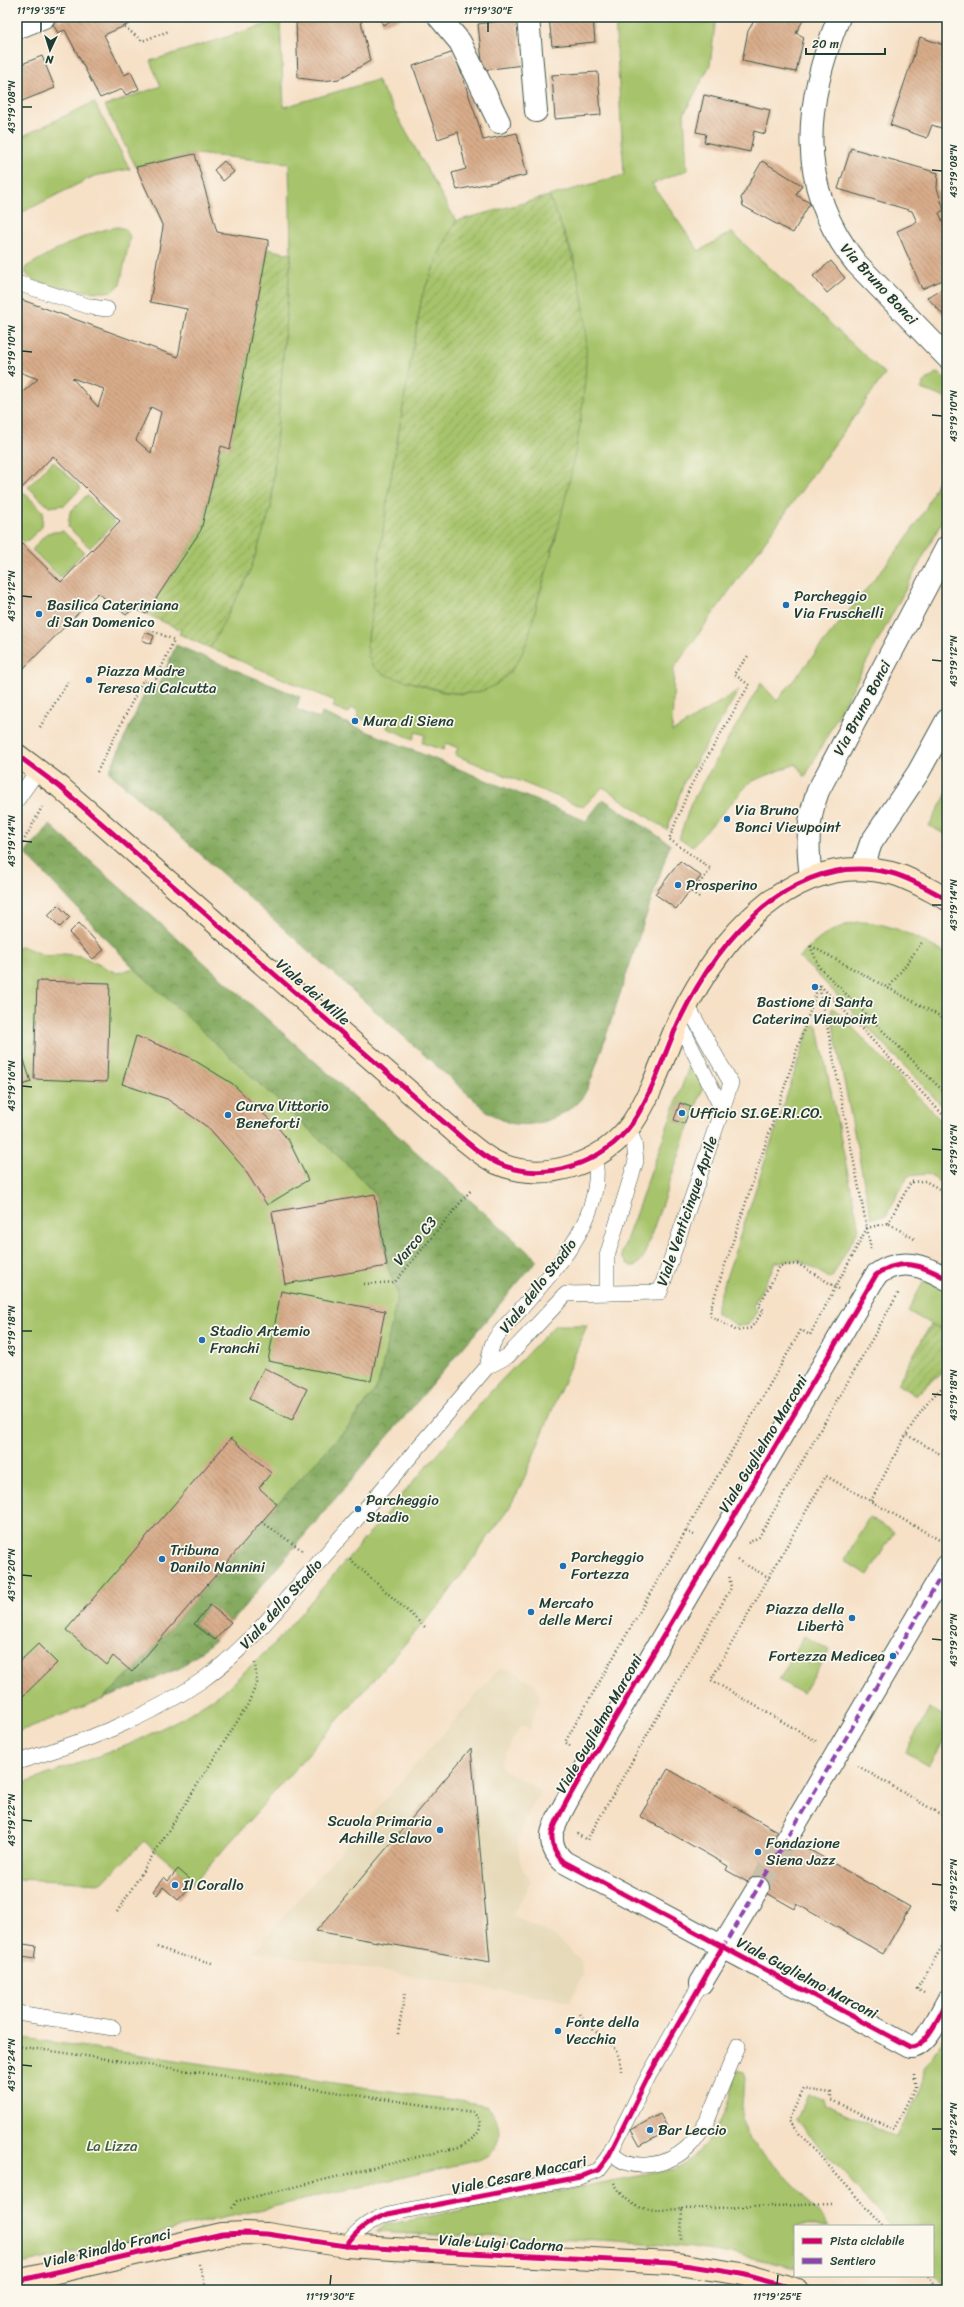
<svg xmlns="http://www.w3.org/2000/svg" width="964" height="2307" viewBox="0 0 964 2307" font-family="Sriracha,sans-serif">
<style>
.built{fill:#e6daba}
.green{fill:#a7c46c;stroke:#638050;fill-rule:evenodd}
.forest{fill:url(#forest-crowns);stroke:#52744a}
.garden{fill:url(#garden-furrows);stroke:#638050}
.building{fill:url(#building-back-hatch);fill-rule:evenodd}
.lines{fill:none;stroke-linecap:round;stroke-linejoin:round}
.street-tunnel{stroke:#cbbfa9;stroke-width:22;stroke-dasharray:22 11;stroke-linecap:butt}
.lane-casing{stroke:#3f554a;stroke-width:16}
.street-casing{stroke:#3f554a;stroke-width:24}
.secondary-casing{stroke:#3f554a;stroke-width:24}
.path{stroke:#3f554a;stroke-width:2.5;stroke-dasharray:1 3;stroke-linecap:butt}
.lane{stroke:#fff;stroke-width:15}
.street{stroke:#fff;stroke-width:22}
.secondary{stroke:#fde5c5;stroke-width:22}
.quiet{stroke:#8e44ad;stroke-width:4;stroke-dasharray:8 4;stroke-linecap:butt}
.cycleway-casing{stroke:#fbf7ec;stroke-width:8}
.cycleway{stroke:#d6006c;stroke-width:5}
.ticks{fill:none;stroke:#1f3d34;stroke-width:1.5}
.poi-dot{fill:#1f6fb2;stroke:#fbf7ec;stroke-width:1.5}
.labels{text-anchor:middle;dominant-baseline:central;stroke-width:3.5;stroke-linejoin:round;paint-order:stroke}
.street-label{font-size:15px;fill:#1f3d34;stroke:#fbf7ec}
.poi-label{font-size:15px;fill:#1f3d34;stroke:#fbf7ec;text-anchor:start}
.park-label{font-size:15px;fill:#415f42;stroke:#fbf7ec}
.neatline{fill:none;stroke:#1f3d34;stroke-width:1.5}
.ticks-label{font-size:10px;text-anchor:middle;fill:#1f3d34}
</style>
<defs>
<pattern id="forest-crowns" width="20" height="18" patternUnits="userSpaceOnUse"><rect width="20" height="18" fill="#85aa60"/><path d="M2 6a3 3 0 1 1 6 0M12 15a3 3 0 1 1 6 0" fill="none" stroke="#6c8c50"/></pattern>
<pattern id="garden-furrows" width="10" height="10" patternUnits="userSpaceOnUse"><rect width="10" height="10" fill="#a7c46c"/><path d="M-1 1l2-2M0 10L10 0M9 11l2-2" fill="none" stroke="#87a05a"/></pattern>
<pattern id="building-back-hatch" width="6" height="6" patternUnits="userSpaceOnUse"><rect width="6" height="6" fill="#d8ac8a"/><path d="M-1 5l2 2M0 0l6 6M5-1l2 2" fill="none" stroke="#af8d72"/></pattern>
</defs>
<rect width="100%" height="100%" fill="#fbf7ec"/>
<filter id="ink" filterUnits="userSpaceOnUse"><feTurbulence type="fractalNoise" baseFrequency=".025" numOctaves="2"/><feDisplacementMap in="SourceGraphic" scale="8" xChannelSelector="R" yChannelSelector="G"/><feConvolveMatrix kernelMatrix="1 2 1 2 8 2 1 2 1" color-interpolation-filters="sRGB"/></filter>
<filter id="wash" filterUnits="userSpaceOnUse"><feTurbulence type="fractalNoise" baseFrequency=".012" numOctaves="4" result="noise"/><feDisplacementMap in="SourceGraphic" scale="16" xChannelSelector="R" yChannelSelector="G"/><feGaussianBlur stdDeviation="0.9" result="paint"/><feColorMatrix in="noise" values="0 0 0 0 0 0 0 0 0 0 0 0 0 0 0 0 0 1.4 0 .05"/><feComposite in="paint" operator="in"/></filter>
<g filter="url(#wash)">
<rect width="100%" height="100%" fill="#f6e0c6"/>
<polygon class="built" points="504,1669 512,1671 536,1685 539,1693 539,1701 530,1730 522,1724 500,1763 503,1769 541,1791 525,1819 518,1840 520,1863 531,1881 513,1915 557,1938 581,1962 582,1975 570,2001 267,1953 251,1953 264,1943 264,1939 498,1670"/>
<g class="green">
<polygon points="615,17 716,17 710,65 684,114 687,170 652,184 699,251 731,232 885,374 674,668 672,732 739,690 684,782 667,830 603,787 583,807 455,755 458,748 446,743 443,750 422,743 425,735 416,732 413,739 387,728 389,722 381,719 379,725 357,717 359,711 351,707 348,713 333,707 335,701 210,648 249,574 271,508 291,254 289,163 195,154 136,167 105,106 161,86 150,61 280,20 284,107 377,80 456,221 440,252 422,296 388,495 367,646 382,673 443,692 463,694 481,691 511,670 522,654 555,542 583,398 586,333 581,294 573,255 549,196 624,175"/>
<polygon points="94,102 130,169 94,176 17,215 17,139"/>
<path d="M 118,227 L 126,229 L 130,237 L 120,285 L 112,291 C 99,295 42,286 31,279 C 29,277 27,274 25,272 L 26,267 C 52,252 88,231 118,227 Z"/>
<polygon points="936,373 940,374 947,381 947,512 805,777 796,764 750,782 693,846 679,839 691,803 761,683 777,701 904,542 925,510 941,474 946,451 946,398 921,389 925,381"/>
<polygon points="53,461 81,488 65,505 49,507 28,487"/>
<polygon points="22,491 43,511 42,527 25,543 17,535 17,496"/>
<polygon points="87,495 115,523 90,548 68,527 70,512"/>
<polygon points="63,531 84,552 60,577 32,550 47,533"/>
<polygon points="947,793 947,835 929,826"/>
<path d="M 859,922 C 892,922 918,939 947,954 L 947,1111 L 815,972 L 799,958 C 817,939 833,926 859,922 Z"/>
<polygon points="21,946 47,956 64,954 81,956 117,973 134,968 349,1166 375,1194 387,1266 398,1294 378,1386 349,1426 277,1504 132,1672 101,1700 17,1732 17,948"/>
<polygon points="832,1008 837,1011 947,1127 947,1186 927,1174 908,1176 886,1216 871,1218 831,1015"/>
<polygon points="815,1024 818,1028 859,1228 831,1279 800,1260 776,1262 753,1306 757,1311 748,1325 738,1326 716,1313 716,1308 809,1029"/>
<path d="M 691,1061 L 703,1087 L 643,1258 L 636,1266 L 630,1266 L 622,1258 L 622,1252 ZM 680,1103 L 691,1107 L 684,1124 L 674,1120 Z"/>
<polygon points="926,1277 947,1289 947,1331 940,1327 939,1329 908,1311"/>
<polygon points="555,1325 587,1325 521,1486 509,1508 442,1602 194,1883 144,1841 102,1883 17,1879 17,1786 128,1745 184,1717 224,1691 276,1642 493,1389"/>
<polygon points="869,1517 894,1532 868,1575 844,1561"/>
<polygon points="804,1636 829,1650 803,1694 779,1680"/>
<polygon points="930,1708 947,1718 947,1736 929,1766 905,1752"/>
<polygon points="947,2032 947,2289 933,2273 933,2226 891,2226 796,2120 808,2096 823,2098 825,2104 897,2137 922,2087 924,2069"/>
<path d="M 17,2037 L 480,2104 C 500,2110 506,2141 489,2155 C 485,2158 479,2160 474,2161 L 17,2265 Z"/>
<path d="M 737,2070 L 743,2072 L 745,2077 L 742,2121 L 751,2141 L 805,2197 L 829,2226 L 795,2226 L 795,2268 C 659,2231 516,2241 376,2232 L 385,2225 L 674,2169 C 702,2155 721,2126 730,2096 C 732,2088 732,2076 737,2070 Z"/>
</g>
<g class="forest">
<path d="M 176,645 L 300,697 L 296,709 L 320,719 L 322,713 L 586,821 L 603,799 L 670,844 L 593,1075 C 589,1083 586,1094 580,1100 C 564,1117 534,1129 510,1123 C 503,1121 495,1116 488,1112 L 109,772 L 148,686 L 157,689 Z"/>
<polygon points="50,825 537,1260 231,1622 210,1605 194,1624 215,1640 180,1668 101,1700 132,1672 277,1504 349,1426 378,1386 398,1294 387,1266 375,1194 349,1166 134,968 25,853"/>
</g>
<g class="garden">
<path d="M 549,196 C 568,242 584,283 586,333 C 589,417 563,515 539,595 C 534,614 530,638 521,655 C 516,665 508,676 498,683 C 472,701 443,692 415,683 C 401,679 379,677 371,663 C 368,659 368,651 367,646 L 388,495 L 422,296 L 440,252 L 456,221 Z"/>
<polygon points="267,249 291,254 271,508 249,574 210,648 179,634 181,630 146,614 201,530 221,446 230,448"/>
<polygon points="931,1324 947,1331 947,1369 931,1381 916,1396 897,1384"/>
</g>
<g id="blocks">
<g class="building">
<polygon points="49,17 58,17 60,21 70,17 145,17 104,35 124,75 131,72 139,89 126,95 122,89 100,98 65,30 58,33"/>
<polygon points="313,17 360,17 370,61 339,79 322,81 298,78 296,21"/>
<polygon points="380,17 404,17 383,25"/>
<polygon points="549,17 593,17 595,42 552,46"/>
<polygon points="744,17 805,17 796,33 804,37 796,72 742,61 748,31 754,21"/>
<polygon points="517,19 523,65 483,70 478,24"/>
<polygon points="920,37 947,46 947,110 941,128 932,125 927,138 890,125"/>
<polygon points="454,52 479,125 483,140 517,133 527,175 457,190 452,173 466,169 458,132 438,139 413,66"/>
<polygon points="42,56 55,88 17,103 17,66"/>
<polygon points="598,72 601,115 555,119 552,75"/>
<polygon points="704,95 770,110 765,134 754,131 750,152 704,142 706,134 696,132"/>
<polygon points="851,148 938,173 937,188 944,210 939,213 947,231 947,278 922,289 897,231 917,222 912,211 838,189"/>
<path d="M 195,154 L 217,232 L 269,240 L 230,449 L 221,446 L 201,530 L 146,614 L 134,608 L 126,615 L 98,593 L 17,675 L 17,539 L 61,582 L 120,521 L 53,456 L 17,493 L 17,397 L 38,379 L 17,371 L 17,298 L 178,357 L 187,309 L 150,302 L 163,227 L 136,167 ZM 72,378 L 104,389 L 98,407 ZM 151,407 L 161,412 L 151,453 L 136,440 Z"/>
<polygon points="224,161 234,172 223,181 214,170"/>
<polygon points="762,161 802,185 796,195 810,203 793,233 743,206 741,198"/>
<polygon points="831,261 845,278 827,293 813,276"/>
<polygon points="947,287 947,319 927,297"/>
<polygon points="145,632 154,636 151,644 142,640"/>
<polygon points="680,861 701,876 676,909 655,894"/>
<polygon points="58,905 70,917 60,927 48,915"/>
<polygon points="79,923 104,950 93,959 69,933"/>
<polygon points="37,981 110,983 107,1082 34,1079"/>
<polygon points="136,1036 189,1057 233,1084 280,1130 289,1141 308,1180 267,1205 243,1167 209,1128 167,1099 122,1084"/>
<polygon points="17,1038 31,1082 17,1087"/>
<polygon points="680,1103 691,1107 684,1124 674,1120"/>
<polygon points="375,1194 387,1266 285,1284 272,1212"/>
<polygon points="281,1291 385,1311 371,1381 268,1361"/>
<polygon points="264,1368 307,1389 292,1420 249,1399"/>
<polygon points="231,1438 271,1473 259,1488 277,1504 132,1672 113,1656 107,1665 66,1630"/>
<polygon points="210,1605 231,1622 215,1640 194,1624"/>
<polygon points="38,1644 57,1663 17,1702 17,1664"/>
<polygon points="471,1748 490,1962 316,1931 332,1913"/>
<polygon points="668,1769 910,1907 883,1954 797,1904 795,1909 726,1870 728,1866 640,1816"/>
<polygon points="178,1869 194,1883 178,1900 163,1887 157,1895 153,1891 164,1877 168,1881"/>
<polygon points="17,1943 36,1946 34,1959 17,1956"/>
<polygon points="660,2114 669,2130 640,2146 631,2130"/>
</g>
</g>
</g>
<g filter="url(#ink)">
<use href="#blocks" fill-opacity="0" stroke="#3f554a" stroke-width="1"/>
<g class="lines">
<polyline class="street-tunnel" points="758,1888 787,1838"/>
<g class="lane-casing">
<g id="lane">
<polyline points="17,283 91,307 107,309"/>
<polyline points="17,800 38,770"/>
<polyline points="679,1022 723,1111"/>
<polyline points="607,1293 607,1256 636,1161 634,1142 628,1129"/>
<path d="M 487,1367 C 489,1360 490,1350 493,1343 C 498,1332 511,1320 520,1310 C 556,1268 605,1218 595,1157"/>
<path d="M 17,1762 C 81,1743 146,1719 201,1681 C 244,1651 277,1609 312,1570 C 371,1503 429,1435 487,1367 L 508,1356 L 566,1294 L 660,1292 L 731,1083 L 687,1005"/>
<polyline points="17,2013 113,2028"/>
<path d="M 611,2151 C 629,2174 667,2166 687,2148 C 696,2140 701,2131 707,2121 L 738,2046"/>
<path d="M 346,2246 C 356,2230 371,2220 388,2214 L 580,2177 L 598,2170 L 608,2157 L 649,2075 L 701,1983"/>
</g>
</g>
<g class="street-casing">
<g id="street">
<polyline points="439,17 460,42 499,122"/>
<polyline points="528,17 536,111"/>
<path d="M 839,17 C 804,103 795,186 856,263 L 947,357"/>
<polyline points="17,28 44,17"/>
<polyline points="862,869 871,843 918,773 947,720"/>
<path d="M 811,877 C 807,847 807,820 818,791 L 947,547"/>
<path d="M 947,1279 C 923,1265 901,1257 876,1275 L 591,1759 C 582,1775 555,1818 552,1834 C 551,1845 556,1855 564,1862 L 910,2047 C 926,2048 940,2014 947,2002"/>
<polyline points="787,1838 947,1566"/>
<polyline points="701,1983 758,1888"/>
</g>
</g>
<g class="secondary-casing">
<g id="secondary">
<path d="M 17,755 L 60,787 L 462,1138 C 473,1147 484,1157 497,1163 C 544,1184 604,1164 633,1122 C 653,1092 664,1054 679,1021 C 717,942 791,849 891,873 C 911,878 929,890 947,899"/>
<polyline points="17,2281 222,2234 246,2233 267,2234 346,2246 393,2249 671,2263 742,2274 798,2290"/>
</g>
</g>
<g class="path">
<polyline points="125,27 142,41 169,31"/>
<polyline points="40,727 68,682"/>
<polyline points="97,772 143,680 154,684 174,640 151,630 149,634"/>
<polyline points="17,853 42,807"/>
<polyline points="699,897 692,892 711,869 669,839 690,787 749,685 734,674 748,656"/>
<polyline points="810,946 820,968 947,1095"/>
<polyline points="811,946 947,1020"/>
<polyline points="819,985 871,1249"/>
<polyline points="888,989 923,941"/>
<polyline points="888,1223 911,1182 925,1181 947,1193"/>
<polyline points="364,1284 395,1282 471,1190"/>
<polyline points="839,1289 798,1264 780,1266 759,1306 764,1310 751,1328 737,1331 711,1316 710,1310 819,984 947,1119"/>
<polyline points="907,1435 947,1458"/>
<path d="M 871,1501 C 889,1467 917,1405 947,1384"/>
<polyline points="262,1522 302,1550"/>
<polyline points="686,1531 694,1535"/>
<polyline points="748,1543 759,1537 899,1292"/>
<polyline points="350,1559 425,1627"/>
<polyline points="737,1560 770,1578"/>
<polyline points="816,1741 711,1680 826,1476 943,1542"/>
<polyline points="570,1746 565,1742 801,1330 810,1335 867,1228 888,1223 916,1240"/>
<polyline points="858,1766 947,1818"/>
<polyline points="577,1834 587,1840 731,1588 729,1574"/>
<polyline points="117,1912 247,1706 257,1683 255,1663"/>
<polyline points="157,1947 180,1955 212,1963"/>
<polyline points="924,1993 917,1989 947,1938"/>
<path d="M 580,2014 C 585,2020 589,2026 595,2031 C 610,2043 621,2050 621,2071"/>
<polyline points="398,2034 405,1993"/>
<path d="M 17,2046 L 473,2112 C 489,2129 475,2138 459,2147 L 237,2201 L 231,2210"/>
<path d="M 614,2183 C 633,2214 649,2210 682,2209 L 681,2241"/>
<polyline points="682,2209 832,2204"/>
<polyline points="883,2226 788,2121 804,2089 831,2093 831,2100 894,2129 915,2087 915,2072"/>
<polyline points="199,2264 207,2290"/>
<polyline points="928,2276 940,2290"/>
</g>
<use href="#lane" class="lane"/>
<use href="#street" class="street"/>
<use href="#secondary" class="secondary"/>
<polyline class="quiet" points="722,1949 947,1566"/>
<g class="cycleway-casing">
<g id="cycleway">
<path d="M 17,755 L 60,787 L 462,1138 C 473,1147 484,1157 497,1163 C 544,1184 604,1164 633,1122 C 653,1092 664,1054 679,1021 C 717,942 791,849 891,873 C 911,878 929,890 947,899"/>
<path d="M 947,1279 C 923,1265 901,1257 876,1275 L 591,1759 C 582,1775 555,1818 552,1834 C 551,1845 556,1855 564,1862 L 910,2047 C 926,2048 940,2014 947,2002"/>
<path d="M 346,2246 C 356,2230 371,2220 388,2214 L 580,2177 L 598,2170 L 608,2157 L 649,2075 L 723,1946"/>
<polyline points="17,2281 222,2234 246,2233 267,2234 346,2246 393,2249 671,2263 742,2274 798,2290"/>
</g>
</g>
<use href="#cycleway" class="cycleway"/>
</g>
</g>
<path class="ticks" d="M 41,32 L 41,22M 488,32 L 488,22M 22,107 L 32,107M 932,170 L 942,171M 22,351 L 32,352M 932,415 L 942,416M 22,596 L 32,597M 932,660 L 942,661M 22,841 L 32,842M 932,905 L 942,905M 22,1086 L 32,1087M 932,1149 L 942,1150M 22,1331 L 32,1331M 932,1394 L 942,1395M 22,1575 L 32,1576M 932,1639 L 942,1640M 22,1820 L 32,1821M 932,1884 L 942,1885M 22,2065 L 32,2066M 932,2129 L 942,2129M 330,2285 L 331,2275M 777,2285 L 778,2275"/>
<g class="poi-dot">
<circle cx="786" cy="605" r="4"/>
<circle cx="39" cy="614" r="4"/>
<circle cx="89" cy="680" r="4"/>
<circle cx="355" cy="721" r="4"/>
<circle cx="727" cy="819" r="4"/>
<circle cx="678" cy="885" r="4"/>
<circle cx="815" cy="987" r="4"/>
<circle cx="682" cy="1113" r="4"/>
<circle cx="228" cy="1115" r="4"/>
<circle cx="202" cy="1340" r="4"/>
<circle cx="358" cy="1509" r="4"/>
<circle cx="162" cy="1559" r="4"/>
<circle cx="563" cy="1566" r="4"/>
<circle cx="531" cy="1612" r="4"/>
<circle cx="852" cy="1618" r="4"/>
<circle cx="893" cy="1656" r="4"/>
<circle cx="440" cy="1830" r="4"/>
<circle cx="758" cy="1852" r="4"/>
<circle cx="175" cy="1885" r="4"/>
<circle cx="558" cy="2031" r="4"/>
<circle cx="650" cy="2130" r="4"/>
</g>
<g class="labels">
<g class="street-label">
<text transform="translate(879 284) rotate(47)">Via Bruno Bonci</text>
<text transform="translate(862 708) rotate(-62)">Via Bruno Bonci</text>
<text transform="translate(313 992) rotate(41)">Viale dei Mille</text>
<text transform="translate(687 1211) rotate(-71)">Viale Venticinque Aprile</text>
<text transform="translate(415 1241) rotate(-50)">Varco C3</text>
<text transform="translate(538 1286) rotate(-52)">Viale dello Stadio</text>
<text transform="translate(763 1444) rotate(-59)">Viale Guglielmo Marconi</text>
<text transform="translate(281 1604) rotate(-48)">Viale dello Stadio</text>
<text transform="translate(599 1724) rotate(-60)">Viale Guglielmo Marconi</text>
<text transform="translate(807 1978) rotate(28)">Viale Guglielmo Marconi</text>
<text transform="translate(519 2175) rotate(-12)">Viale Cesare Maccari</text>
<text transform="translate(501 2243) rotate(3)">Viale Luigi Cadorna</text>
<text transform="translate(107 2248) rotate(-13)">Viale Rinaldo Franci</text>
</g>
<g class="poi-label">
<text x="794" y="596">Parcheggio<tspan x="794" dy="17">Via Fruschelli</tspan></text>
<text x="47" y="605">Basilica Cateriniana<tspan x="47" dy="17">di San Domenico</tspan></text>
<text x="97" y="671">Piazza Madre<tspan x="97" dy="17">Teresa di Calcutta</tspan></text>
<text x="363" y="721">Mura di Siena</text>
<text x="735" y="810">Via Bruno<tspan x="735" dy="17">Bonci Viewpoint</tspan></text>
<text x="686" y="885">Prosperino</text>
<text x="815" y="1002" text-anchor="middle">Bastione di Santa<tspan x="815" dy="17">Caterina Viewpoint</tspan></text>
<text x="236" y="1106">Curva Vittorio<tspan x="236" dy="17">Beneforti</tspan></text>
<text x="690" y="1113">Ufficio SI.GE.RI.CO.</text>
<text x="210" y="1331">Stadio Artemio<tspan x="210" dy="17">Franchi</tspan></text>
<text x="366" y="1500">Parcheggio<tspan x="366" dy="17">Stadio</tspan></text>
<text x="170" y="1550">Tribuna<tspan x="170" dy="17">Danilo Nannini</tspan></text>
<text x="571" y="1557">Parcheggio<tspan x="571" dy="17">Fortezza</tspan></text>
<text x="539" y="1603">Mercato<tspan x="539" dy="17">delle Merci</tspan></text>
<text x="844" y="1609" text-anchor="end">Piazza della<tspan x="844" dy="17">Libertà</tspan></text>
<text x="885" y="1656" text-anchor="end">Fortezza Medicea</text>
<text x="432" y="1821" text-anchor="end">Scuola Primaria<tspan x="432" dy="17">Achille Sclavo</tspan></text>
<text x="766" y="1843">Fondazione<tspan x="766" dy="17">Siena Jazz</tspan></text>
<text x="183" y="1885">Il Corallo</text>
<text x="566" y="2022">Fonte della<tspan x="566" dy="17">Vecchia</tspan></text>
<text x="658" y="2130">Bar Leccio</text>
</g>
<g class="park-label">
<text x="112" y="2146">La Lizza</text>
</g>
</g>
<rect width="964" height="2307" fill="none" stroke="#fbf7ec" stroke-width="44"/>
<rect x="794" y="2225" width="140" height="52" fill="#fbf7ec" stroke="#a3ada2"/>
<rect x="802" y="2238" width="20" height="6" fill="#d6006c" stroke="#a3ada2"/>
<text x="830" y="2245" font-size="12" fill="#1f3d34">Pista ciclabile</text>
<rect x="802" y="2258" width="20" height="6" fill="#8e44ad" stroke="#a3ada2"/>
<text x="830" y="2265" font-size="12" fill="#1f3d34">Sentiero</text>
<g transform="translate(50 50) rotate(184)" stroke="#fbf7ec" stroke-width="3" paint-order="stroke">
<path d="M0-3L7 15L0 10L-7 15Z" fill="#1f3d34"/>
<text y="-6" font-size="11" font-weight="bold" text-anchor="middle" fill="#1f3d34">N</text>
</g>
<path d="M806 48v6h79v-6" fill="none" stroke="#1f3d34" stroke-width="2"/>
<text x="812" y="48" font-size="12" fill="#1f3d34" stroke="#fbf7ec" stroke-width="3" paint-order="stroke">20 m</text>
<rect x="22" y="22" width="920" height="2263" class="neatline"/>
<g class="ticks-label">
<text x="41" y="14">11°19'35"E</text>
<text x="488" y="14">11°19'30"E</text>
<text transform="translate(11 107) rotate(-90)" y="4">43°19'08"N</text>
<text transform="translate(953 171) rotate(-90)" y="4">43°19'08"N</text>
<text transform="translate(11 351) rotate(-90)" y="4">43°19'10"N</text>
<text transform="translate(953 416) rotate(-90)" y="4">43°19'10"N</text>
<text transform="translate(11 596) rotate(-90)" y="4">43°19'12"N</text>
<text transform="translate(953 661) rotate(-90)" y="4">43°19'12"N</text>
<text transform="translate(11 841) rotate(-90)" y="4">43°19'14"N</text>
<text transform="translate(953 905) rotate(-90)" y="4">43°19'14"N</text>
<text transform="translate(11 1086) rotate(-90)" y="4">43°19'16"N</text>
<text transform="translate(953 1150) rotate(-90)" y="4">43°19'16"N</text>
<text transform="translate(11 1331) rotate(-90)" y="4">43°19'18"N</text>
<text transform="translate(953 1395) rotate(-90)" y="4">43°19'18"N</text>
<text transform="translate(11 1575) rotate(-90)" y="4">43°19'20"N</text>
<text transform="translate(953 1640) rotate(-90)" y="4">43°19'20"N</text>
<text transform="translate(11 1820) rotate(-90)" y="4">43°19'22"N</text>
<text transform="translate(953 1885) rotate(-90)" y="4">43°19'22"N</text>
<text transform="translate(11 2065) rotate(-90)" y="4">43°19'24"N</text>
<text transform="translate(953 2129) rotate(-90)" y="4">43°19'24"N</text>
<text x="330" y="2300">11°19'30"E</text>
<text x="777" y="2300">11°19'25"E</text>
</g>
</svg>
